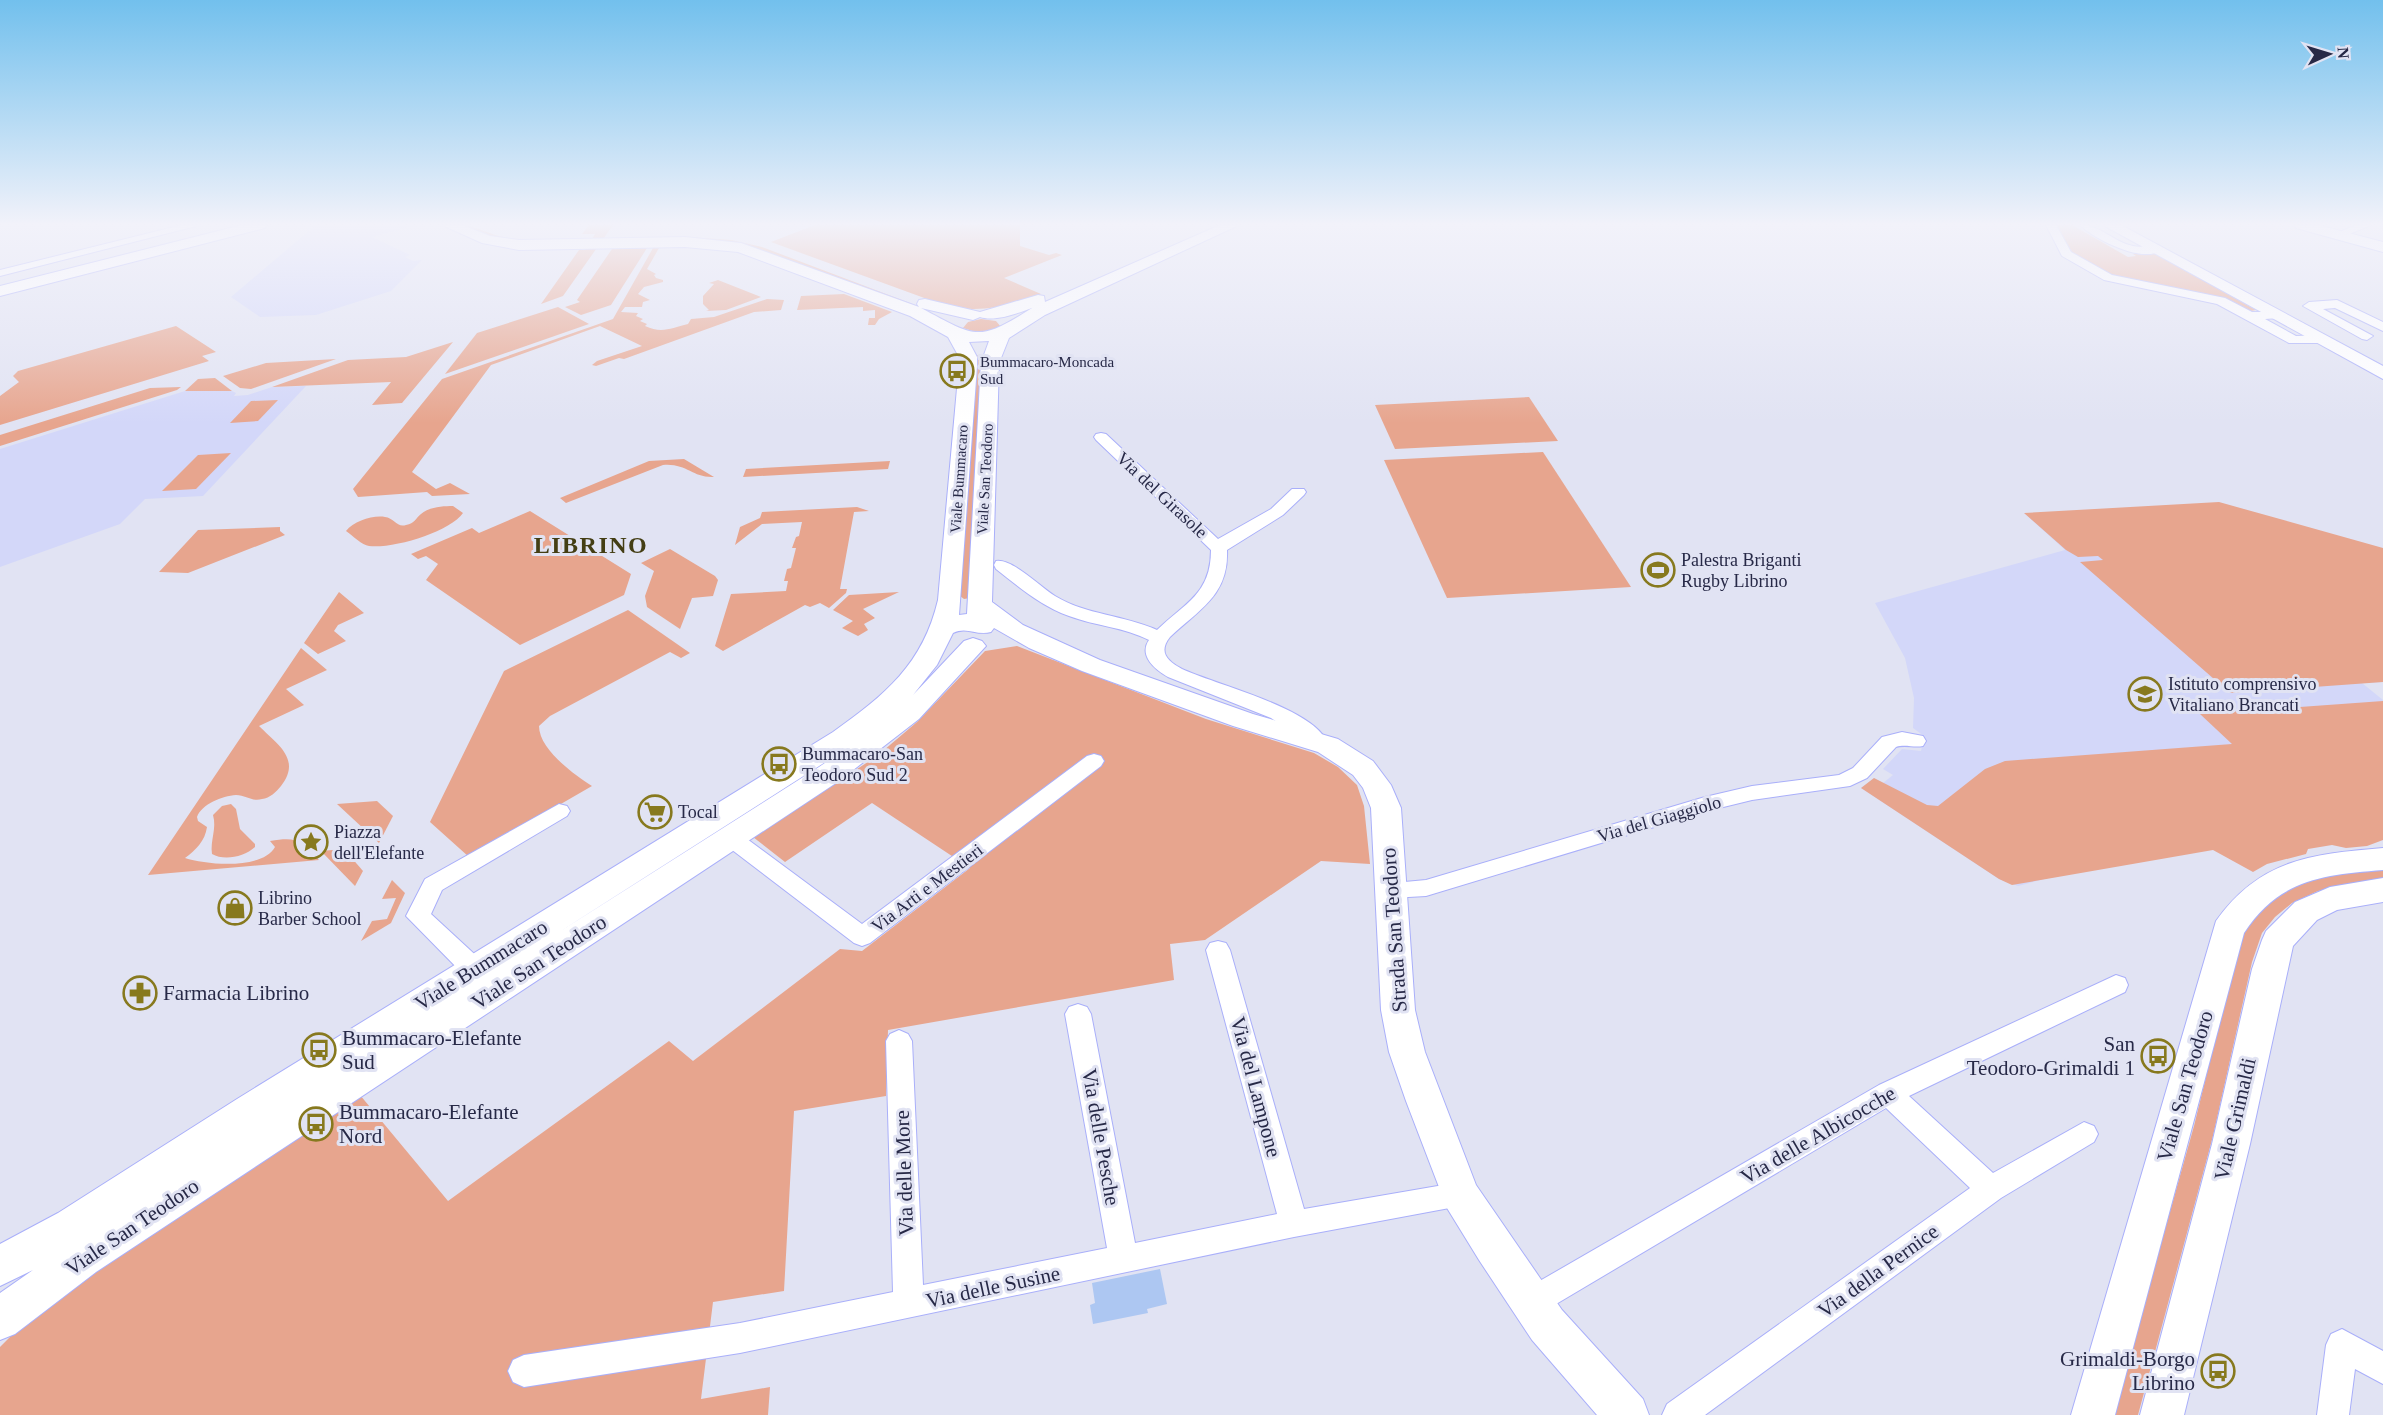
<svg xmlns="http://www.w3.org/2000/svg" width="2383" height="1415" viewBox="0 0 2383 1415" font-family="Georgia,serif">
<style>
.built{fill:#d3d7f9}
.green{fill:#e7a58e}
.building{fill:#adc7f2}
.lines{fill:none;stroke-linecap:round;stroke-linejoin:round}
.street-casing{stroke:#a9affa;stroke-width:2}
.secondary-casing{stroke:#a9affa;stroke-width:2}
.street{fill:#fff;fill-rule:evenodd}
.secondary{fill:#fff;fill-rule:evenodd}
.labels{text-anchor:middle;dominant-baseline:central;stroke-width:6;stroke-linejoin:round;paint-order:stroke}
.far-poi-label{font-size:15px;fill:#272947;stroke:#e1e3f3;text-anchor:start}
.far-street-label{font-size:15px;fill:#272947;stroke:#e1e3f3}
.street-label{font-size:18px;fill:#272947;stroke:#e1e3f3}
.poi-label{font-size:18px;fill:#272947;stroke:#e1e3f3;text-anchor:start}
.near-street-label{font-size:21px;fill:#272947;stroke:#e1e3f3}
.near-poi-label{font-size:21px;fill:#272947;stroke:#e1e3f3;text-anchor:start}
.district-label{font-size:24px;font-weight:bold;letter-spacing:1.5px;fill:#443e14;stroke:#e1e3f3}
</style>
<rect width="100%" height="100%" fill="#e1e3f3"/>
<g class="built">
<polygon points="316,225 415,225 372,237 410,255 405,257 413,261 422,260 391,291 316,315 260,317 231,297"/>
<polygon points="306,386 203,496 145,499 120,524 0,567 0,449 185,391 232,391 236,393 234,396 248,395 272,387"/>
<polygon points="2024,513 2383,682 2362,683 2383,700 2383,790 2018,886 1999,879 1861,788 1874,778 1883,783 1893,775 1883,769 1902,749 1921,751 1924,736 1913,728 1914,698 1905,658 1875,603 2065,550"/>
</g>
<g class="green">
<path d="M 458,225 C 475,225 490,235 507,238 C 534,243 563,241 591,241 L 595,234 L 582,234 L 589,225 L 613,225 L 563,296 L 541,304 L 579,250 L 585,250 L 589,244 C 544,244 499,243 458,225 Z"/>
<path d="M 815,225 L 1020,225 L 1020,246 L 1049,255 L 1056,253 L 1062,255 L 1004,278 L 1041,294 C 1009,307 982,312 949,307 L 771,242 Z"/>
<path d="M 2053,225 L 2072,225 L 2128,257 L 2136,256 L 2133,254 L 2156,254 L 2256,310 L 2251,311 C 2213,302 2099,281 2075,255 C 2066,246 2063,234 2053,225 Z"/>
<polygon points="688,237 731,240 762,247 931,311 926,312 761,250"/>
<polygon points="647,248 611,305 581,315 565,307 580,302 577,300 612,249"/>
<path d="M 653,248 L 659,248 L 647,269 L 656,274 L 654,275 L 656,278 L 663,280 L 663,282 L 644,287 L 638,294 L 650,300 L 643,302 L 642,307 L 625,307 L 621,312 L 638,313 L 636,316 L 643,319 L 640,321 L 647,324 L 645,326 C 662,334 671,328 688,324 L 691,319 L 714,317 L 767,299 L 784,300 L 781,310 L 754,312 L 624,359 L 619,358 L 596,366 L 592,365 L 597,361 L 642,346 L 600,326 L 491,365 L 412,472 L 436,489 L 450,483 L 470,494 L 432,496 L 427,492 L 358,497 L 353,489 L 442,379 L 613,319 Z"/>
<polygon points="718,280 756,295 761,297 726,310 706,311 709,310 703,304 703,296 714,284 709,283"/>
<polygon points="844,294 892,312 879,319 875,325 868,325 869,318 875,318 875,310 863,311 863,307 797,310 801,296"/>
<polygon points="558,307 589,324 445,374 477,333"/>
<polygon points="981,319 996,321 1001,327 982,334 963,328 968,322"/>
<polygon points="176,326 216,352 202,356 209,361 0,425 0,396 19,382 13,376 18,371"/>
<polygon points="453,342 402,403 372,405 391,382 272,387 348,360 406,357"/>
<polygon points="981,354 984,355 970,598 964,599 960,596 976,356"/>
<polygon points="336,359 251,389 240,388 223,376 266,363"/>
<polygon points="215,378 232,391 185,391 198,379"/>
<polygon points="181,387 177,390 0,446 0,435 150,388"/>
<polygon points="1529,397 1558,441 1395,449 1375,405"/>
<polygon points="278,400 258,421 230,423 251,401"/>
<polygon points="1543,452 1631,587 1447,598 1384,460"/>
<polygon points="231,453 196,489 162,491 198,455"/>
<path d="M 684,459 L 714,477 C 692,478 687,463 663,465 L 566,503 L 560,498 L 649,461 Z"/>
<polygon points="890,461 888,469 743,477 746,469"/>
<polygon points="2219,502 2383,548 2383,682 2230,693 2080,562 2103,560 2098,556 2078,557 2066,550 2024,513"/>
<path d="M 453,506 L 463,513 C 450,532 393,549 369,546 C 362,545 353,536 346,531 C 354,521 373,515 385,517 C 394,518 397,528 406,525 C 415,523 415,519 421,514 C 429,507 443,506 453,506 Z"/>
<polygon points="857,507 869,511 854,512 840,589 847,589 846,593 829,608 820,603 810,607 805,605 723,651 715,646 731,594 786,591 788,581 784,581 787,569 791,568 796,548 792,548 796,537 799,536 802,522 762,524 735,545 740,527 760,518 762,512"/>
<polygon points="530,511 631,574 624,595 520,645 426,580 438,564 426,556 418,559 411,554 472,528 479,533"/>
<polygon points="280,527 280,531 285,535 188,573 159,572 198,530"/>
<polygon points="670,549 715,576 718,580 713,596 692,598 680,629 647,607 645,596 654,571 641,563"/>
<polygon points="339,592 364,613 338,625 334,631 346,641 318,654 304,643"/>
<polygon points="899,592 863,609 875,618 864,624 868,630 858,636 842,628 853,621 833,610 849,595"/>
<path d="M 628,610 L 690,653 L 681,658 L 670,652 L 550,716 L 539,726 C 539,749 573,774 592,786 L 469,857 L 430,822 L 504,671 Z"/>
<polygon points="1017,646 1206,719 1314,753 1338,767 1357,785 1364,806 1370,864 1321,861 1205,940 1170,944 1174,980 888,1030 886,1096 794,1111 784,1291 713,1302 701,1399 770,1387 768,1415 0,1415 0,1347 41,1306 360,1095 448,1201 669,1041 693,1061 840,949 862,951 970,868 872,803 785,862 753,837 877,756 917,722 985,651"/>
<path d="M 301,648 L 327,670 L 286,689 L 304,705 L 259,726 C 277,744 302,759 281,786 C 276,792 270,798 262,799 C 252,802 246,795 236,795 C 222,796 202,804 197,817 L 198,821 L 207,827 C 205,841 196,850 185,858 C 207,865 262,870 275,847 L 270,841 C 298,836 301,841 319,860 L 148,875 Z"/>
<polygon points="2383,701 2383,840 2367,846 2346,848 2332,845 2308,849 2306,854 2267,864 2253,872 2213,850 2012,885 1999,879 1861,788 1874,778 1927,805 1938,806 1985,769 2005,761 2232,744 2200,714"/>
<polygon points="377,801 393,816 379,843 337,804"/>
<path d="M 231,804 L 236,809 L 240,829 L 255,844 L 255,847 C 244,857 224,861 212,854 C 210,840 217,829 213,815 L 222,806 Z"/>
<polygon points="344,849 363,871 355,886 321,851"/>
<polygon points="2383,868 2383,880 2318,891 2292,903 2275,917 2262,933 2252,962 2213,1136 2138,1415 2113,1415 2194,1126 2236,954 2247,924 2280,893 2305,880"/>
<polygon points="392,880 405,893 391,923 361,941 372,921 387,919 396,898 382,899"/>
</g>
<polygon class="building" points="1160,1269 1167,1304 1147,1309 1148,1313 1093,1324 1090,1305 1095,1303 1092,1283"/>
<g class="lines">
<g class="street-casing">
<g id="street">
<polygon points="182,225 200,225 0,276 0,270"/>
<polygon points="2046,225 2056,225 2071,252 2112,275 2225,298 2252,312 2279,312 2279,318 2265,319 2296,336 2321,335 2327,339 2321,343 2289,343 2217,304 2104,280 2062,256"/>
<path d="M 2080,225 C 2101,225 2113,242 2133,246 C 2142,248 2153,244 2161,250 C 2143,264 2094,239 2080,225 Z"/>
<polygon points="2356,225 2371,225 2342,237 2333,235"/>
<polygon points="2337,300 2383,322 2383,331 2335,308 2323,309 2373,336 2367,340 2362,339 2303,306 2309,302"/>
<path d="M 1101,433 L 1106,434 L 1218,539 L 1271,509 L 1292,489 L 1304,489 L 1306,492 L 1304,495 L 1283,515 L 1227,550 C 1229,595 1200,609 1170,637 C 1158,652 1167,661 1182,669 C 1217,685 1305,706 1325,738 L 1322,743 L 1308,743 L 1271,718 L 1168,677 C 1156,670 1138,656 1149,640 C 1124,627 1095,626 1069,616 C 1041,606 1019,587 996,569 L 994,565 L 996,561 C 1012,558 1040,587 1055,596 C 1086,615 1124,615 1157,630 C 1185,603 1211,594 1211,550 L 1096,440 L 1094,437 L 1096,434 Z"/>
<path d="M 1902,732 L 1923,736 L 1926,741 L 1923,746 C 1914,748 1905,744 1896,747 L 1867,778 L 1850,786 L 1752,800 L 1707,811 L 1426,896 L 1391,898 L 1383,896 L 1380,890 L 1383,884 L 1426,880 L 1705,797 L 1752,786 L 1839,775 L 1853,768 L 1882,737 Z"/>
<polygon points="1094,754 1101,756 1104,761 1101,766 870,943 862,946 854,943 723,843 720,838 723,833 731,830 739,833 862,924 1087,756"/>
<polygon points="559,804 567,806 570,811 567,816 442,890 431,914 483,962 486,969 483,976 474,978 465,976 406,916 425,879"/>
<polygon points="1218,941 1226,943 1230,950 1304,1209 1461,1182 1471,1186 1475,1195 1471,1204 1294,1237 740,1353 524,1387 513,1382 508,1371 513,1360 524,1355 740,1323 893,1292 886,1041 890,1034 899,1030 908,1034 912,1041 923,1285 1107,1248 1065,1014 1069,1007 1078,1004 1087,1007 1091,1014 1135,1243 1277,1214 1206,950 1210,943"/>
<polygon points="2116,975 2125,978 2128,985 2125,992 1909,1096 1993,1173 2084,1122 2094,1126 2098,1134 2094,1142 2001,1198 1705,1415 1662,1415 1667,1404 1970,1188 1886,1108 1541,1313 1530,1318 1519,1313 1515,1303 1519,1293 1879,1085"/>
<polygon points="2342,1329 2383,1351 2383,1384 2355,1369 2349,1415 2317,1415 2326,1345 2331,1334"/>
</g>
</g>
<g class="secondary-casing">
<g id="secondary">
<polygon points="242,225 267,225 265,228 0,296 0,286"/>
<path d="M 442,225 L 462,225 L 490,236 L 519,240 L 685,237 L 741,243 L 919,307 L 917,304 L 919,300 L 925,299 L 980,312 L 1038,295 L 1044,296 L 1045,302 L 1220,225 L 1239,225 L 1045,315 L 1009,338 L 999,363 L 992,602 L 1023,625 L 1100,660 L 1253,714 L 1338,739 L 1373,761 L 1391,785 L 1401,808 L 1415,1010 L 1425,1052 L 1476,1185 L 1562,1310 L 1643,1399 L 1649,1415 L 1597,1415 L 1532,1340 L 1479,1260 L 1447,1208 L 1406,1101 L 1389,1052 L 1381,1010 L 1371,808 L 1363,788 L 1353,775 L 1318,752 L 1233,726 L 1082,671 L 1029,648 L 994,628 L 991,632 C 976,636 967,626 953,633 L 937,665 L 913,695 L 964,641 L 973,638 L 982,641 L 986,646 L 919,719 L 839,781 L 96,1272 L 15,1334 L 0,1340 L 0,1293 L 33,1270 L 0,1286 L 0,1244 L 58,1213 L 237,1099 L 833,732 C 885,695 923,664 938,600 L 959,366 L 959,357 L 948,337 L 910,316 L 738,252 L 685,247 L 519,250 L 482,243 ZM 921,308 L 973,320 L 980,317 C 995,322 1018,313 1032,308 C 977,343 976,337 921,308 ZM 989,341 L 981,363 L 967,614 L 959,615 L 977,366 L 977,357 L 969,342 ZM 841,752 L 819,767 L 556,934 Z"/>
<polygon points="2103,225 2121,225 2383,366 2383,379"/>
<polygon points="2294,225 2318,225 2383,242 2383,252 2296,228"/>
<path d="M 2383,848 L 2383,870 C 2323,875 2279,879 2244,933 L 2115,1415 L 2071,1415 L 2216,921 C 2260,859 2312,854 2383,848 Z"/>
<polygon points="2383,878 2383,902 2337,910 2317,920 2293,946 2250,1144 2184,1415 2140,1415 2212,1144 2252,969 2262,940 2266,931 2295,902 2330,887"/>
</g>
</g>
<use href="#street" class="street"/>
<use href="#secondary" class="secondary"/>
</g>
<linearGradient id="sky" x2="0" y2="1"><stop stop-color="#72c0ed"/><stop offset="0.53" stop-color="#f2f2fa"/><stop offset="1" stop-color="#f2f2fa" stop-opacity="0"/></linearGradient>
<rect width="2383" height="423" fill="url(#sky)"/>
<defs>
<g id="bus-ring" transform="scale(1.725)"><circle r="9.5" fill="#e1e3f3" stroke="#87791e" stroke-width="1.5"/><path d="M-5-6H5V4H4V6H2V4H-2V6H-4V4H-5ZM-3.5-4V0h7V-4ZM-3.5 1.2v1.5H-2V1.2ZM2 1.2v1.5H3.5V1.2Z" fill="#87791e"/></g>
<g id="stadium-ring" transform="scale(1.725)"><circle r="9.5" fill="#e1e3f3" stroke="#87791e" stroke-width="1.5"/><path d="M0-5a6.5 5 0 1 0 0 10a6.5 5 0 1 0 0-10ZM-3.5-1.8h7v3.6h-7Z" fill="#87791e"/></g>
<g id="school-ring" transform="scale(1.725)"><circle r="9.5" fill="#e1e3f3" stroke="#87791e" stroke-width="1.5"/><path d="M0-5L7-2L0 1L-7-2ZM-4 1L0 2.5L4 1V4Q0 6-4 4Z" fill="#87791e"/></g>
<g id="supermarket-ring" transform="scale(1.725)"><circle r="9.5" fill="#e1e3f3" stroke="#87791e" stroke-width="1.5"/><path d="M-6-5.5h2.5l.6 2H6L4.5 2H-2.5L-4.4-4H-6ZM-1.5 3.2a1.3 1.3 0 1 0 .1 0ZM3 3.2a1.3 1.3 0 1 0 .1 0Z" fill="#87791e"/></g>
<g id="sight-ring" transform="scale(1.725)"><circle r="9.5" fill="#e1e3f3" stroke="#87791e" stroke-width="1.5"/><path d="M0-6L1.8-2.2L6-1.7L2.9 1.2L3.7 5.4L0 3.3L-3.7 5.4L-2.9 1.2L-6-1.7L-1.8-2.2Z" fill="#87791e"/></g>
<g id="shop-ring" transform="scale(1.725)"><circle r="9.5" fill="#e1e3f3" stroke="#87791e" stroke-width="1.5"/><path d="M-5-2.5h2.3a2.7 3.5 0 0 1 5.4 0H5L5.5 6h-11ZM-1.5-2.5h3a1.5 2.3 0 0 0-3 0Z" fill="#87791e"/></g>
<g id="pharmacy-ring" transform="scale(1.725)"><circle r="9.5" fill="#e1e3f3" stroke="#87791e" stroke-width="1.5"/><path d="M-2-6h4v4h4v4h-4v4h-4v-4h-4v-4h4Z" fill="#87791e"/></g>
</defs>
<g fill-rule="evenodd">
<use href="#bus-ring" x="957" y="371"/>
<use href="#stadium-ring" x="1658" y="570"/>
<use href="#school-ring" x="2145" y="694"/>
<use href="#bus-ring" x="779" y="764"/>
<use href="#supermarket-ring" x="655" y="812"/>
<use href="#sight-ring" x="311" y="842"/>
<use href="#shop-ring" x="235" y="908"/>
<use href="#pharmacy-ring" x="140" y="993"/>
<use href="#bus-ring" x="319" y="1050"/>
<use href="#bus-ring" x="2158" y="1056"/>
<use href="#bus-ring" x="316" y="1124"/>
<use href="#bus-ring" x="2218" y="1371"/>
</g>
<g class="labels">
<g class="far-poi-label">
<text x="980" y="362">Bummacaro-Moncada<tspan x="980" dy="17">Sud</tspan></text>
</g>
<g class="far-street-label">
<text transform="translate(959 479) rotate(-86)">Viale Bummacaro</text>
<text transform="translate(985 479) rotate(-87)">Viale San Teodoro</text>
</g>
<g class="street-label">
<text transform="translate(1162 495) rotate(43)">Via del Girasole</text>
<text transform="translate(1659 819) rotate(-16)">Via del Giaggiolo</text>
<text transform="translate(927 888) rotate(-37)">Via Arti e Mestieri</text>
</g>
<g class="poi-label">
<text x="1681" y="560">Palestra Briganti<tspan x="1681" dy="21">Rugby Librino</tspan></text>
<text x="2168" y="684">Istituto comprensivo<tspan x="2168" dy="21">Vitaliano Brancati</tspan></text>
<text x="802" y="754">Bummacaro-San<tspan x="802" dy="21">Teodoro Sud 2</tspan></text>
<text x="678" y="812">Tocal</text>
<text x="334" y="832">Piazza<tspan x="334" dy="21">dell'Elefante</tspan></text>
<text x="258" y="898">Librino<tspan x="258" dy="21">Barber School</tspan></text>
</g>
<g class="near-street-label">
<text transform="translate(1394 930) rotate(-94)">Strada San Teodoro</text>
<text transform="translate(539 962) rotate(-33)">Viale San Teodoro</text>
<text transform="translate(481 965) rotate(-32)">Viale Bummacaro</text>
<text transform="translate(2185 1086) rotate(-74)">Viale San Teodoro</text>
<text transform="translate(1256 1087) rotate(75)">Via del Lampone</text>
<text transform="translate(2235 1119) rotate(-77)">Viale Grimaldi</text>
<text transform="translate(1818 1135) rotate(-30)">Via delle Albicocche</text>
<text transform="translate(1101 1137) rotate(80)">Via delle Pesche</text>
<text transform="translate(904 1173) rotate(-92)">Via delle More</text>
<text transform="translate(132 1227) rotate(-34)">Viale San Teodoro</text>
<text transform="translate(1878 1271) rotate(-36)">Via della Pernice</text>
<text transform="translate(993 1287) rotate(-12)">Via delle Susine</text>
</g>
<g class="near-poi-label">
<text x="163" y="993">Farmacia Librino</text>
<text x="342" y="1038">Bummacaro-Elefante<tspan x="342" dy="24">Sud</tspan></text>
<text x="2135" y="1044" text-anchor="end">San<tspan x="2135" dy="24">Teodoro-Grimaldi 1</tspan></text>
<text x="339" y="1112">Bummacaro-Elefante<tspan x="339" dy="24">Nord</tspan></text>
<text x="2195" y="1359" text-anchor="end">Grimaldi-Borgo<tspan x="2195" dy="24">Librino</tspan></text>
</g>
<g class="district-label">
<text x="591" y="545">LIBRINO</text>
</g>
</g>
<g transform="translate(2329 54) rotate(86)" stroke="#e1e3f3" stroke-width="4.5" paint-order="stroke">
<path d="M0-4.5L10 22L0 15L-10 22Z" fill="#272947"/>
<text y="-9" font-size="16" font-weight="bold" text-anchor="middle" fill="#272947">N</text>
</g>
</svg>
